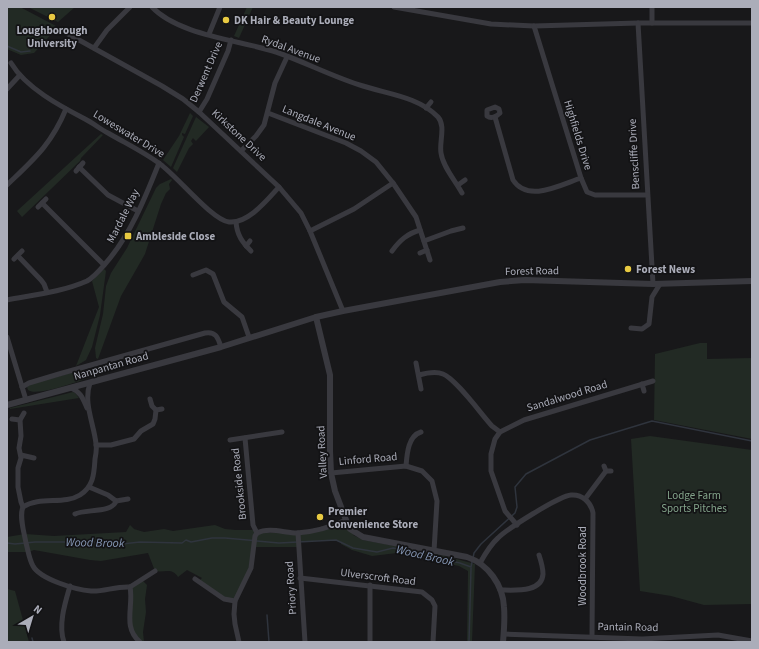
<svg xmlns="http://www.w3.org/2000/svg" width="759" height="649" viewBox="0 0 759 649" font-family="'Source Sans 3',sans-serif">
<style>
.green{fill:#222a24}
.lines{fill:none;stroke-linecap:round;stroke-linejoin:round}
.stream{stroke:#2f343d;stroke-width:1.5}
.minor{stroke:#39393f;stroke-width:5}
.tertiary{stroke:#39393f;stroke-width:6}
.poi-dot{fill:#e8ca42;stroke:#131315;stroke-width:1.5}
.labels{text-anchor:middle;dominant-baseline:central;stroke-width:3.5;stroke-linejoin:round;paint-order:stroke}
.poi-label{font-size:11px;font-weight:bold;fill:#abadb9;stroke:#131315;text-anchor:start}
.street-label{font-size:11px;fill:#abadb9;stroke:#131315}
.park-label{font-size:11px;fill:#83a38a;stroke:#131315}
.water-label{font-size:12px;font-style:italic;fill:#8495b2;stroke:#131315}
</style>
<rect width="100%" height="100%" fill="#18181a"/>
<g class="green">
<polygon points="7,7 20,7 56,26 52,28 37,21 55,30 34,53 21,55 7,49"/>
<polygon points="28,7 75,7 58,22"/>
<polygon points="247,7 253,7 239,38 234,36"/>
<polygon points="190,113 193,116 185,134 182,133 182,135 184,137 171,167 163,160 179,136"/>
<polygon points="196,117 209,127 196,141 193,138 191,141 193,144 189,148 177,172 173,168"/>
<polygon points="101,134 103,135 81,158 80,161 22,217 17,211"/>
<polygon points="171,179 172,180 169,184 170,189 166,193 161,204 145,254 121,296 98,359 96,358 95,348 103,314 106,286 111,273 127,248 156,188 160,184"/>
<polygon points="104,269 106,271 100,315 92,347 86,360 76,366 99,307 92,281"/>
<polygon points="700,343 707,343 707,359 752,358 752,439 654,420 655,354"/>
<path d="M 82,370 L 91,377 C 80,381 36,397 28,390 L 27,387 L 31,384 Z"/>
<polygon points="73,392 75,393 79,398 10,409 10,408"/>
<polygon points="650,436 752,450 752,604 704,605 671,596 640,591 631,439"/>
<path d="M 346,520 L 356,533 L 353,535 L 363,540 L 434,553 L 475,564 L 472,642 L 467,642 L 468,571 L 459,566 L 397,553 L 372,556 L 352,550 L 341,544 L 341,542 L 336,540 L 298,542 L 298,547 L 254,547 L 252,560 L 235,601 L 224,599 L 199,581 L 202,578 L 187,570 L 178,577 C 172,567 164,573 155,571 L 148,553 L 101,561 L 90,560 L 34,550 L 28,552 L 7,552 L 7,537 L 25,534 L 54,536 L 126,532 L 130,525 L 134,529 L 144,532 L 164,529 L 173,531 L 215,525 L 225,529 L 236,530 L 255,530 L 257,533 L 298,533 Z"/>
<polygon points="142,580 147,585 145,599 146,612 143,632 144,642 140,642 131,628 130,587"/>
<polygon points="7,589 15,591 29,642 7,642"/>
</g>
<g class="lines">
<g class="stream">
<polyline points="7,46 21,52 30,51"/>
<polyline points="7,543 15,544 35,542 108,542 113,545 140,542 182,543 186,540 191,542 212,538 225,538 279,543 336,540 353,548 377,552 393,548 460,563 471,567 472,562"/>
<polyline points="473,558 474,553 481,544 515,513 517,507 515,487 526,474 590,440 652,421 752,441"/>
<polyline points="267,615 269,642"/>
<polyline points="32,638 33,642"/>
<polyline points="469,642 471,568"/>
</g>
<g class="minor">
<path d="M 152,7 C 178,35 239,40 276,52 C 305,62 333,77 363,86 C 388,94 419,97 438,117 C 446,126 439,142 441,153 C 443,167 455,180 462,193"/>
<polyline points="394,7 491,24 534,26 638,23 752,23"/>
<polyline points="652,7 652,23"/>
<polyline points="638,23 653,284"/>
<polyline points="534,26 581,178 587,192 595,195 647,195"/>
<polyline points="61,30 162,86 183,99 199,112 279,187 301,213 310,231 343,311"/>
<polyline points="209,34 220,7"/>
<polyline points="94,48 107,30 130,7"/>
<path d="M 11,63 C 26,88 60,106 85,119 C 93,123 100,129 108,133 C 125,143 144,152 160,164 C 177,176 212,220 229,222 C 248,224 267,200 279,187"/>
<polyline points="7,89 20,75"/>
<path d="M 495,107 L 499,109 L 500,113 C 496,117 491,119 487,116 L 487,110 Z"/>
<polyline points="426,108 431,102"/>
<polyline points="199,112 207,99 228,51 231,40"/>
<polyline points="268,113 346,143 361,151 376,162 393,183 416,217 430,260"/>
<path d="M 495,117 L 513,180 C 528,203 560,185 581,178"/>
<polyline points="241,151 256,136 264,125 275,83 287,57"/>
<polyline points="79,167 108,195 138,211"/>
<polyline points="76,171 83,163"/>
<path d="M 7,185 C 34,159 51,145 66,109"/>
<polyline points="458,185 465,180"/>
<polyline points="42,203 104,265"/>
<polyline points="38,207 46,199"/>
<path d="M 236,222 C 237,235 242,242 251,251"/>
<polyline points="310,231 354,209 393,183"/>
<polyline points="424,241 451,231 463,228"/>
<polyline points="246,246 250,241"/>
<path d="M 392,251 C 400,240 407,234 420,230"/>
<polyline points="420,253 427,250"/>
<polyline points="18,256 41,280 44,284 47,292"/>
<polyline points="14,259 22,251"/>
<polyline points="193,275 206,270 213,274 224,302 242,317 249,337"/>
<path d="M 7,300 C 33,295 62,292 87,281 C 94,277 99,271 105,264 C 130,236 145,198 159,163"/>
<polyline points="631,328 642,329 649,324 652,297 660,284"/>
<polyline points="7,337 26,400"/>
<polyline points="416,363 421,389"/>
<path d="M 419,375 C 426,373 436,371 443,374 C 456,379 481,414 492,426 L 500,432"/>
<path d="M 90,383 C 83,403 94,424 96,444 C 97,449 96,454 95,459 C 94,473 94,486 80,495 C 64,505 40,496 23,507 C 19,516 24,532 26,543 C 28,550 29,559 33,566 C 40,579 76,590 91,591 C 103,592 116,586 130,587"/>
<polyline points="642,384 644,391"/>
<path d="M 22,387 L 29,383 L 59,374 L 205,333 C 216,331 218,338 221,347"/>
<path d="M 71,388 C 81,392 83,399 87,408"/>
<polyline points="156,410 162,409"/>
<polyline points="12,419 20,420"/>
<polyline points="245,438 253,525 257,533"/>
<polyline points="230,440 282,432"/>
<polyline points="96,445 111,445 134,439 141,431 153,424 155,419 156,410 152,406 150,399"/>
<polyline points="21,455 34,458"/>
<path d="M 406,466 C 407,454 408,436 421,432"/>
<polyline points="604,466 606,471 611,471"/>
<polyline points="331,473 406,466 422,471 432,481 437,501 434,551"/>
<polyline points="89,487 108,495 116,501"/>
<polyline points="585,499 606,471"/>
<polyline points="116,501 128,499"/>
<polyline points="23,507 21,502 18,487 18,468 21,458 19,448 21,436 20,420 24,413"/>
<path d="M 75,514 C 85,509 113,513 116,501"/>
<polyline points="517,525 505,511 491,471 491,454 495,439 500,432 524,420 653,381"/>
<path d="M 257,533 C 269,527 285,533 297,533 C 313,532 331,527 346,520"/>
<polyline points="298,533 305,642"/>
<path d="M 480,563 C 485,554 490,545 498,538 C 507,529 559,496 571,495 C 582,494 591,502 593,513 L 592,636"/>
<polyline points="300,578 422,592 432,600 435,606 433,642"/>
<polyline points="195,579 224,599 235,601"/>
<polyline points="370,585 370,642"/>
<path d="M 130,587 C 134,606 122,627 140,642"/>
<polyline points="130,587 155,571"/>
<path d="M 500,590 C 514,590 542,593 543,574 C 543,568 541,561 539,555"/>
<polyline points="504,634 642,639 718,635 752,641"/>
<path d="M 64,642 C 58,625 65,603 70,586"/>
<polyline points="239,642 235,624 234,614 235,601 251,568 255,536 257,533"/>
</g>
<g class="tertiary">
<path d="M 316,317 L 330,375 L 330,451 L 331,473 L 335,491 L 346,520 L 350,529 L 363,537 L 467,557 C 488,564 503,585 504,607 C 505,619 504,631 503,642"/>
<polyline points="7,405 221,347 316,317 343,311 500,282 525,280 653,284 752,281"/>
</g>
</g>
<g class="poi-dot">
<circle cx="52" cy="17" r="4"/>
<circle cx="226" cy="20" r="4"/>
<rect x="124" y="232" width="8" height="8" rx="2"/>
<circle cx="628" cy="269" r="4"/>
<circle cx="320" cy="517" r="4"/>
</g>
<g class="labels">
<g class="poi-label">
<text x="234" y="20">DK Hair &amp; Beauty Lounge</text>
<text x="52" y="30" text-anchor="middle">Loughborough<tspan x="52" dy="13">University</tspan></text>
<text x="136" y="236">Ambleside Close</text>
<text x="636" y="269">Forest News</text>
<text x="328" y="511">Premier<tspan x="328" dy="13">Convenience Store</tspan></text>
</g>
<g class="street-label">
<text transform="translate(291 49) rotate(20)">Rydal Avenue</text>
<text transform="translate(206 72) rotate(-66)">Derwent Drive</text>
<text transform="translate(319 123) rotate(22)">Langdale Avenue</text>
<text transform="translate(129 134) rotate(31)">Loweswater Drive</text>
<text transform="translate(239 135) rotate(43)">Kirkstone Drive</text>
<text transform="translate(578 135) rotate(73)">Highfields Drive</text>
<text transform="translate(634 154) rotate(-93)">Benscliffe Drive</text>
<text transform="translate(123 216) rotate(-63)">Mardale Way</text>
<text transform="translate(532 271) rotate(-1)">Forest Road</text>
<text transform="translate(111 366) rotate(-16)">Nanpantan Road</text>
<text transform="translate(567 396) rotate(-17)">Sandalwood Road</text>
<text transform="translate(322 452) rotate(-93)">Valley Road</text>
<text transform="translate(368 459) rotate(-5)">Linford Road</text>
<text transform="translate(239 484) rotate(-96)">Brookside Road</text>
<text transform="translate(582 566) rotate(-90)">Woodbrook Road</text>
<text transform="translate(378 577) rotate(7)">Ulverscroft Road</text>
<text transform="translate(291 588) rotate(-94)">Priory Road</text>
<text transform="translate(628 627) rotate(1)">Pantain Road</text>
</g>
<g class="park-label">
<text x="694" y="495">Lodge Farm<tspan x="694" dy="13">Sports Pitches</tspan></text>
</g>
<g class="water-label">
<text transform="translate(95 543) rotate(1)">Wood Brook</text>
<text transform="translate(425 556) rotate(13)">Wood Brook</text>
</g>
</g>
<rect width="759" height="649" fill="none" stroke="#abadb9" stroke-width="16"/>
<g transform="translate(32 617) rotate(38)" stroke="#131315" stroke-width="3" paint-order="stroke">
<path d="M0-3L7 15L0 10L-7 15Z" fill="#abadb9"/>
<text y="-6" font-size="11" font-weight="bold" text-anchor="middle" fill="#abadb9">N</text>
</g>
</svg>
